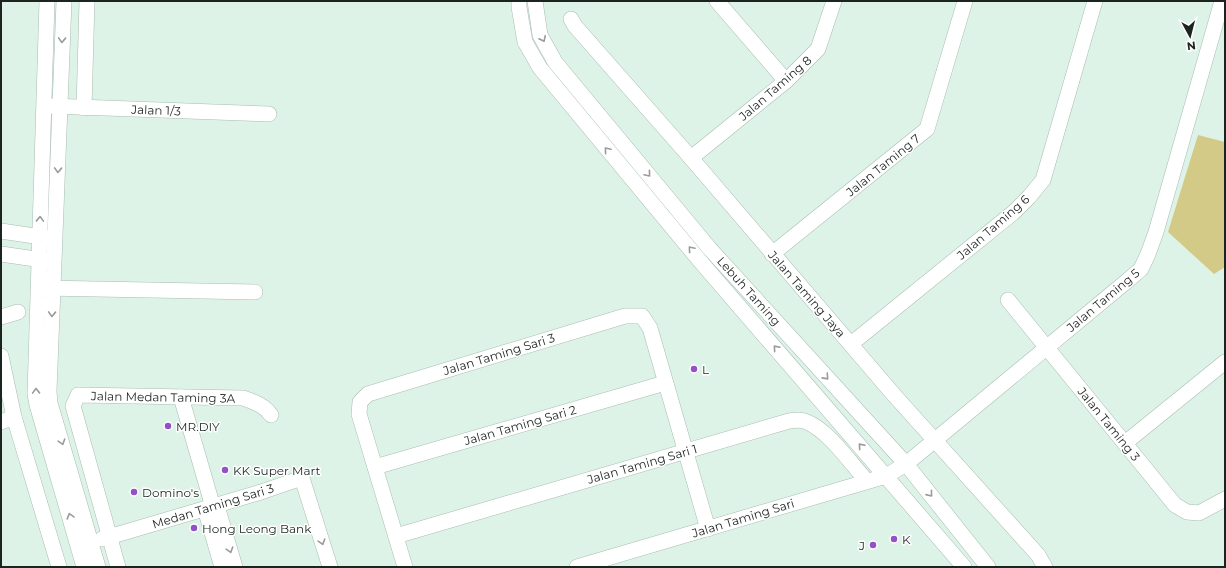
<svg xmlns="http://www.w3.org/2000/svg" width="1226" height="568" viewBox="0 0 1226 568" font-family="Montserrat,sans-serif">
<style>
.green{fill:#d3ca88}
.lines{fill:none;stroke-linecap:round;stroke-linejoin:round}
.minor-casing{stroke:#a8bdb1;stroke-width:16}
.minor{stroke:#fff;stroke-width:15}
.oneway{stroke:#999c9b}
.poi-dot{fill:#9251c6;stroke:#fff;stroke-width:1.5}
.labels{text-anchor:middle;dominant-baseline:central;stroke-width:3;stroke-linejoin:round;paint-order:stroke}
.street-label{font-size:12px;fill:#1c2420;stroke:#fff}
.poi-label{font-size:12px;fill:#1c2420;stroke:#fff;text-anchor:start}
</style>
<rect width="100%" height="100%" fill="#def3e7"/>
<polygon class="green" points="1198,135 1225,142 1225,267 1214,274 1168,232"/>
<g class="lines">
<g class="minor-casing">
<g id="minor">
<polyline points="47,1 35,394 37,405 84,567"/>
<polyline points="64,1 49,392 50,403 98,567"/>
<polyline points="519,1 519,7 525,42 540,68 700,261 964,567"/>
<polyline points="535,1 540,35 555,62 710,249 906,464 988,567"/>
<polyline points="717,1 786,81"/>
<polyline points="571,19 575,26 691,158 894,395 1038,555 1045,567"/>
<polyline points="50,106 269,114"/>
<polyline points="84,108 87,1"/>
<polyline points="691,158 786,81 818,49 834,1"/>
<polyline points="1,231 48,238"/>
<polyline points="1,254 49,261"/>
<polyline points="772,254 927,129 965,1"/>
<polyline points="43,288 255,292"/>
<polyline points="1008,300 1175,505 1187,512 1199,513 1225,499"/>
<polyline points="1,317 18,312"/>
<polyline points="851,344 1014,212 1029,197 1043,180 1095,1"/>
<polyline points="1,356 14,417 59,567"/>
<polyline points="181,397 213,507"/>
<polyline points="1,422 14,417"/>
<polyline points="1125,443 1225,362"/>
<polyline points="375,467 665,383"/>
<polyline points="217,506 235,567"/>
<polyline points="205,509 222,567"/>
<path d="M 396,536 L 789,421 C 795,420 801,419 807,422 C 829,431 851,464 867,481"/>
<polyline points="102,539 261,492 302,478 330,567"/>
<path d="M 118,567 L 73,406 L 78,395 L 243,398 C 254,402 264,405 271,415"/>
<polyline points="405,567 359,414 360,402 368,394 625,316 642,316 650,328 708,529"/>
<polyline points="577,567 886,476 906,464 1127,281 1141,269 1148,254 1156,232 1222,1"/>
</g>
</g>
<use href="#minor" class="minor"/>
</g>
<defs><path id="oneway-chevron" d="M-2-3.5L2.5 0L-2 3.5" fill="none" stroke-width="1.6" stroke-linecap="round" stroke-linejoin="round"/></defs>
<g class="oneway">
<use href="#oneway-chevron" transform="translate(543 39) rotate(64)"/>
<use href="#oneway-chevron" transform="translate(62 40) rotate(92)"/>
<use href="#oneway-chevron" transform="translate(607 150) rotate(-130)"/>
<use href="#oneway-chevron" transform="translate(58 170) rotate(92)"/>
<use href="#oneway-chevron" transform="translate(648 174) rotate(50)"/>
<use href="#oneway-chevron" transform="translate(40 219) rotate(-88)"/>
<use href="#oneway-chevron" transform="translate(691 249) rotate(-130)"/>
<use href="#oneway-chevron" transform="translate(52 314) rotate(92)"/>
<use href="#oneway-chevron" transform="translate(776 348) rotate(-131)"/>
<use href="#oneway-chevron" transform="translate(826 377) rotate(48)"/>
<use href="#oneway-chevron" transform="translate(36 391) rotate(-92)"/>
<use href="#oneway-chevron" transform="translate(62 442) rotate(73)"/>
<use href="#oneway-chevron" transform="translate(861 446) rotate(-131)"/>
<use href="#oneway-chevron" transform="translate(930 494) rotate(51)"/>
<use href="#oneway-chevron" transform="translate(70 516) rotate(-106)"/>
<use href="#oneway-chevron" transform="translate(322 542) rotate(73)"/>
<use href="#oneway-chevron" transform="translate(230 550) rotate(73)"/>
</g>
<g class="poi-dot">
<circle cx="694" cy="369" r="4"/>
<circle cx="168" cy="426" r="4"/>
<circle cx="225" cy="470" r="4"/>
<circle cx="134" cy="492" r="4"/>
<circle cx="194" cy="528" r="4"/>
<circle cx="894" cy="539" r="4"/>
<circle cx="873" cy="545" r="4"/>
</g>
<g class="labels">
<g class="street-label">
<text transform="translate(775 88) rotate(-41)">Jalan Taming 8</text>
<text transform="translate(156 110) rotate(2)">Jalan 1/3</text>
<text transform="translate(883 165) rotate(-39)">Jalan Taming 7</text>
<text transform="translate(993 227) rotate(-41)">Jalan Taming 6</text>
<text transform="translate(749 291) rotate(48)">Lebuh Taming</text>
<text transform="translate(807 294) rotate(49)">Jalan Taming Jaya</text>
<text transform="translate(1103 300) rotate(-40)">Jalan Taming 5</text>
<text transform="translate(499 354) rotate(-17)">Jalan Taming Sari 3</text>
<text transform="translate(163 397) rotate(1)">Jalan Medan Taming 3A</text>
<text transform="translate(1109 424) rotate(51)">Jalan Taming 3</text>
<text transform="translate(520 425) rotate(-16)">Jalan Taming Sari 2</text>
<text transform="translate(642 464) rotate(-16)">Jalan Taming Sari 1</text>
<text transform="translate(213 506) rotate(-17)">Medan Taming Sari 3</text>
<text transform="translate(743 518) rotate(-17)">Jalan Taming Sari</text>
</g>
<g class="poi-label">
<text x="702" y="369">L</text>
<text x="176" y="426">MR.DIY</text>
<text x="233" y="470">KK Super Mart</text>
<text x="142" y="492">Domino's</text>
<text x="202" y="528">Hong Leong Bank</text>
<text x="902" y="539">K</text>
<text x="865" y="545" text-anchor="end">J</text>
</g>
</g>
<rect width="1226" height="568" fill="none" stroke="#1c2420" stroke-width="4"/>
<g transform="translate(1190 36) rotate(173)" stroke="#ffffff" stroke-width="3" paint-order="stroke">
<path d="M0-3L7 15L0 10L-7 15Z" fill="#1c2420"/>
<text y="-6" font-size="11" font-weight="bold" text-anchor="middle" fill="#1c2420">N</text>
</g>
</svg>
